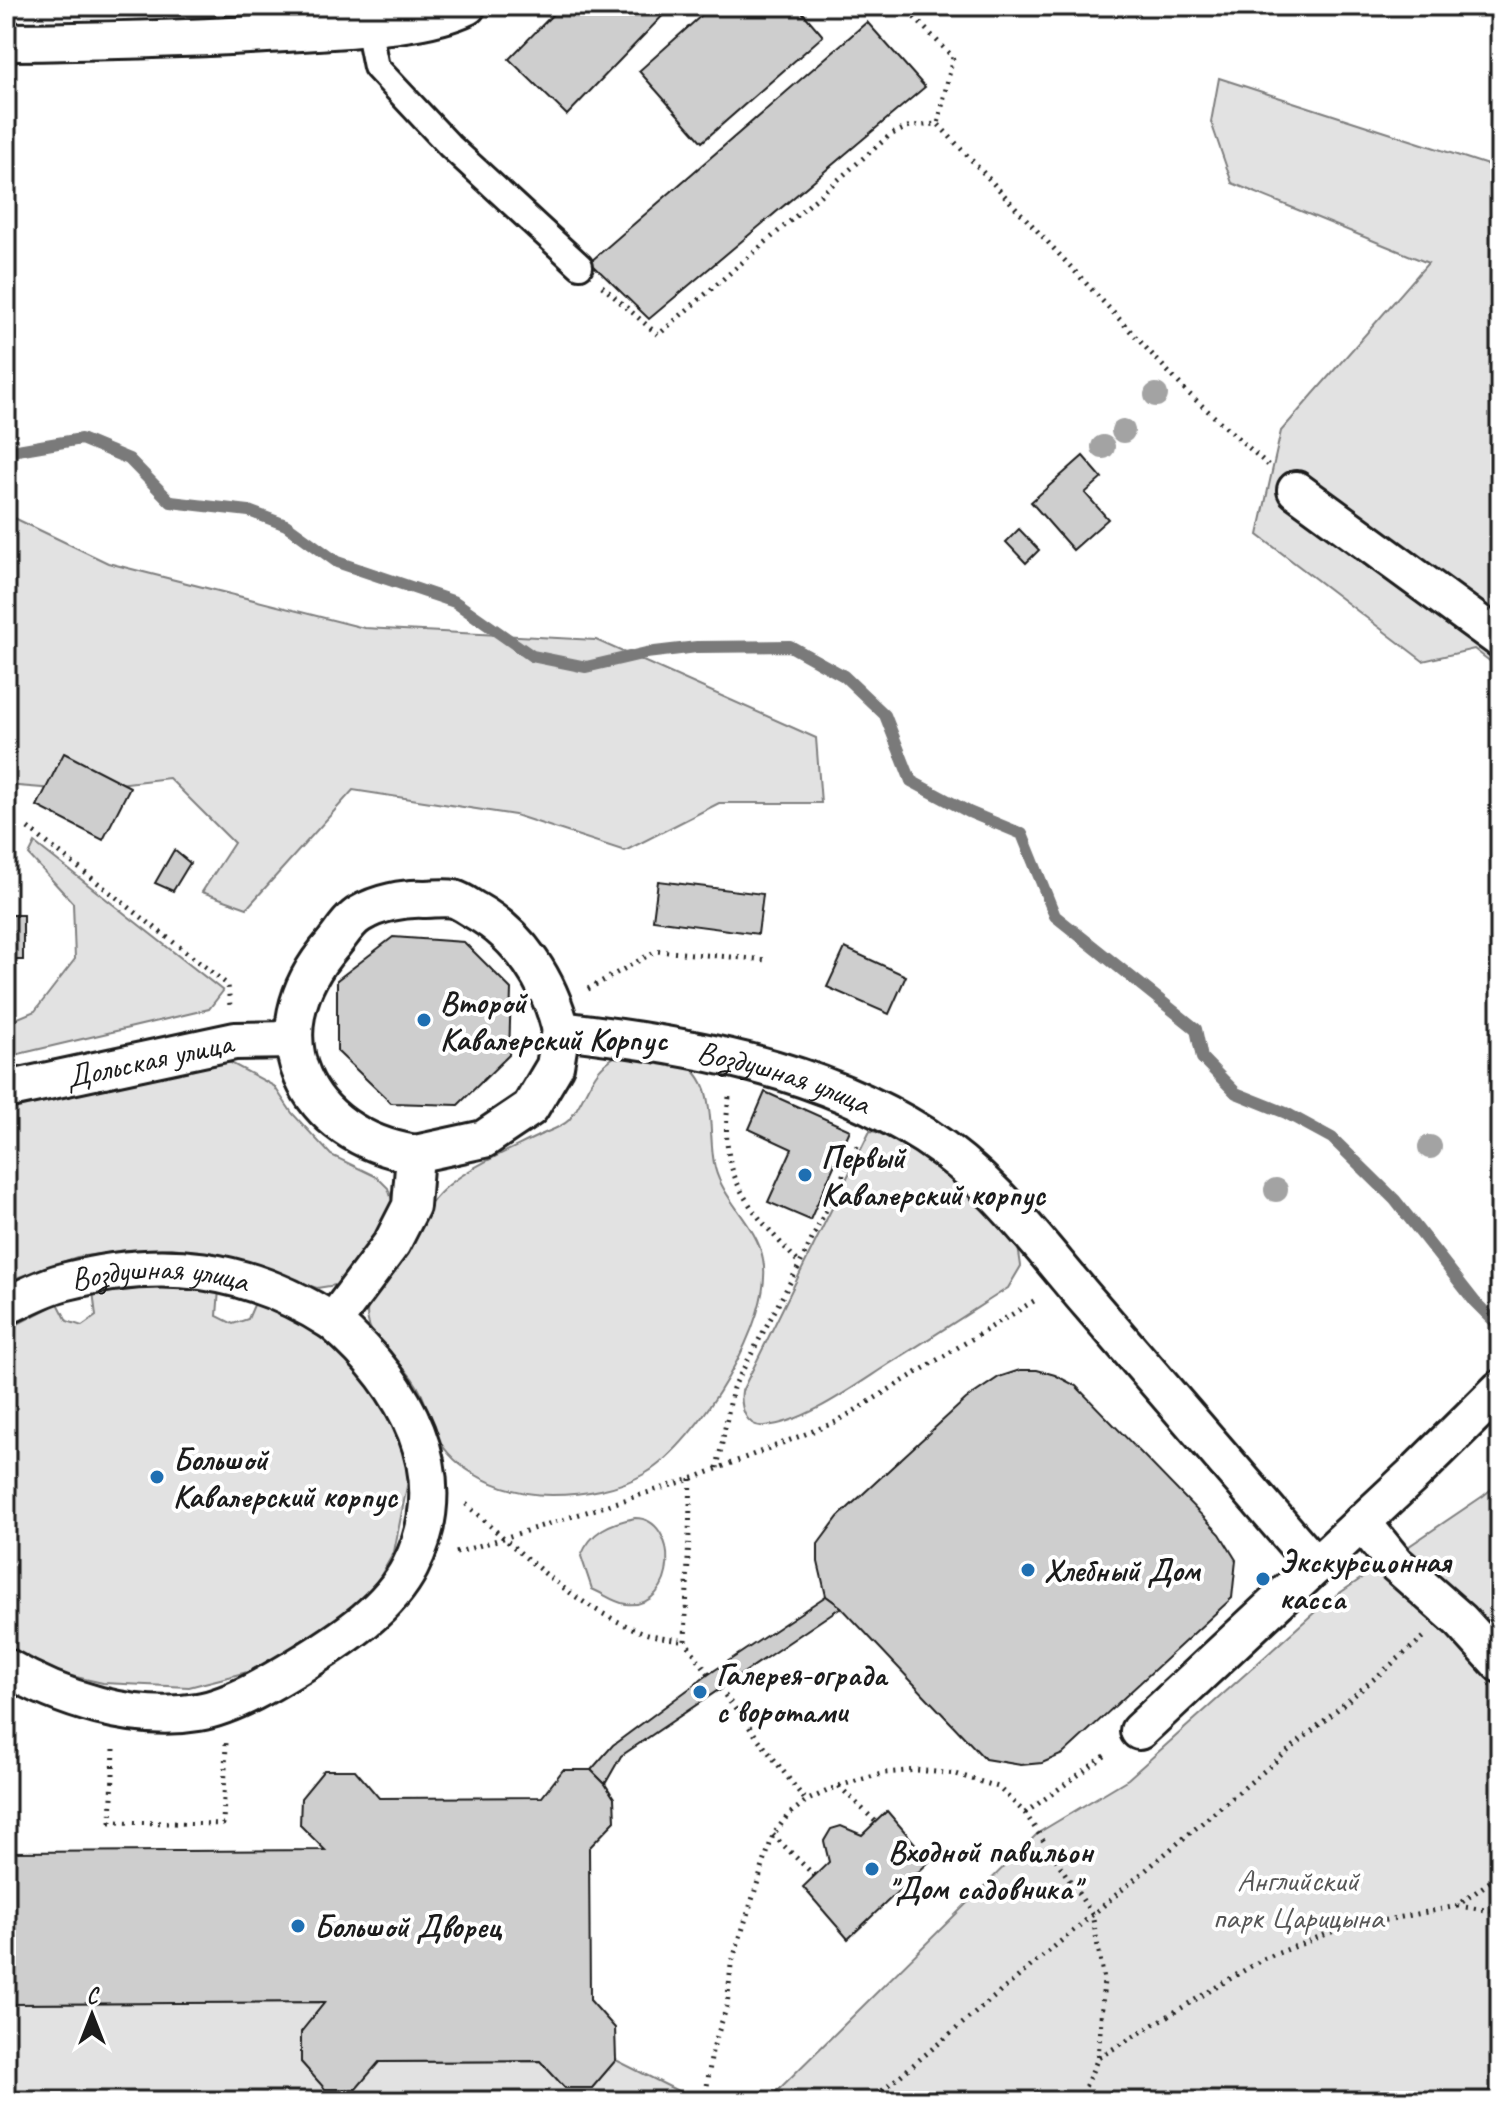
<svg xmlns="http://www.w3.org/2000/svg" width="1506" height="2107" viewBox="0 0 1506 2107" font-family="Caveat,sans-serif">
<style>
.green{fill:#e2e2e2;stroke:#7f7f7f;stroke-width:2}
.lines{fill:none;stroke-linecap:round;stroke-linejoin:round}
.stream{stroke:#7a7a7a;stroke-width:12}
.building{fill:#cecece;stroke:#1c1c1c;stroke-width:2}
.service-casing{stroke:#1c1c1c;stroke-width:30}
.pedestrian-casing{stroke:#1c1c1c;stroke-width:42}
.path{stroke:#1c1c1c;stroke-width:5;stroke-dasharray:2 6;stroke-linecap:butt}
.service{stroke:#fff;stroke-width:24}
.pedestrian{stroke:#fff;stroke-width:36}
.tree{fill:#a3a3a3}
.poi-dot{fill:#1f6fb2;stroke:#fff;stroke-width:3}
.labels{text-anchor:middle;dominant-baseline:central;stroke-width:8;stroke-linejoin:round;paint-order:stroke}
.poi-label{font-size:32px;font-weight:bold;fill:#1c1c1c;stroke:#fff;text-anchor:start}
.street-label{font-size:32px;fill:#1c1c1c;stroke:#fff}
.park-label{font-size:32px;fill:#575757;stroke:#fff}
</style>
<rect width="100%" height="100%" fill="#fff"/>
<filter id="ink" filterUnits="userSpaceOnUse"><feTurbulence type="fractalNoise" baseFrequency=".0125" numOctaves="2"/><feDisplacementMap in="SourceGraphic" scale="16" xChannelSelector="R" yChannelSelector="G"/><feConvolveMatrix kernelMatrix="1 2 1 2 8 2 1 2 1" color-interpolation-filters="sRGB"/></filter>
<g filter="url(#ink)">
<g class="green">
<polygon points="1219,78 1500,169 1500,669 1474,649 1423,661 1258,535 1281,431 1428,263 1232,183 1211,122"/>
<polygon points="6,514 108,563 364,628 596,640 816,738 821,803 719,803 625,851 515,815 353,790 247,908 202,892 234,843 169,778 67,790 6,785"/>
<polygon points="35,843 223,991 209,1009 6,1057 6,1023 35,1011 75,959 73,903 29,855"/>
<path d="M 624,1050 C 641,1053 659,1055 675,1060 C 721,1074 706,1133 715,1168 C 724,1202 757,1225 763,1259 C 775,1319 697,1443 646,1473 C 619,1489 583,1495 552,1495 C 511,1495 462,1477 440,1442 C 433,1431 432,1417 426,1405 C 422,1394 415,1381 407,1372 C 394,1356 372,1342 368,1321 C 363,1299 379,1280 391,1263 C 410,1236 427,1200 454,1181 C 480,1162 512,1149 540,1135 C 549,1131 562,1127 569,1120 C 581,1106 587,1085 599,1070 C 605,1062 616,1056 624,1050 Z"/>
<polygon points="201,1058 231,1063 274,1086 292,1113 331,1155 377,1177 388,1188 393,1203 359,1273 336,1285 317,1288 214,1254 172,1248 128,1250 77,1257 19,1277 6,1286 6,1099"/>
<path d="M 870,1131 C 898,1132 1002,1217 1016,1242 C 1019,1249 1020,1259 1021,1266 L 1008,1288 C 969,1313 929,1339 889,1364 C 856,1385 805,1423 765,1426 C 745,1428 740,1406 742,1391 Z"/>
<polygon points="143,1285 219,1289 217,1316 233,1324 248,1319 257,1298 297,1316 343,1349 398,1412 409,1476 394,1552 371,1593 317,1636 263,1668 189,1687 103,1683 53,1672 6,1647 6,1330 58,1303 67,1321 82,1326 96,1316 93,1291"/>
<polygon points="1500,1482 1500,2101 767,2101 1038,1833 1128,1779 1325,1603 1483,1496"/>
<path d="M 635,1518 C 680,1518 679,1610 626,1604 C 615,1603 602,1593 592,1589 L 581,1556 C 591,1531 610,1523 635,1518 Z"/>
<polygon points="325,2002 301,2032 301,2062 326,2089 379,2062 540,2061 565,2088 592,2088 616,2060 698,2101 6,2101 6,2004"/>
</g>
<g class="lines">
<polyline class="stream" points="6,452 81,439 129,459 171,502 249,511 286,525 337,562 455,602 532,656 586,667 646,653 697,647 790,646 844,676 885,715 911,781 969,812 1022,834 1055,916 1196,1029 1202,1058 1236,1093 1286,1113 1332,1138 1395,1200 1475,1302 1500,1327"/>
</g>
<g class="building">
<polygon points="561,6 672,6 567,115 509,59"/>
<polygon points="712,6 797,6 823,36 702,142 639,71"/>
<polygon points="867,22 925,87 649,319 590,262"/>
<polygon points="1083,456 1102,478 1085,493 1108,519 1073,550 1031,502"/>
<polygon points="1019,529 1039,550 1026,563 1006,542"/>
<polygon points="64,753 130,787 103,840 37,806"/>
<polygon points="174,850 190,863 173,891 155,883"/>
<polygon points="658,881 763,894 758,934 653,920"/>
<rect x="6" y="915" width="17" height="45"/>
<polygon points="393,937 464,942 511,989 509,1055 458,1105 391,1103 337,1051 337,980"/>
<polygon points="845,948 906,976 889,1014 827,987"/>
<polygon points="765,1092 850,1130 810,1220 768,1202 792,1149 749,1129"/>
<polygon points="1020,1370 1037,1370 1055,1375 1076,1386 1220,1534 1236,1560 1232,1598 1063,1754 1042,1763 1021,1765 985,1759 841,1607 826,1596 818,1562 818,1544 838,1517 966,1399 999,1377"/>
<polygon points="826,1596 841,1607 621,1756 605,1784 591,1770 613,1745 709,1674"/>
<polygon points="324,1770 355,1770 379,1798 542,1797 563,1770 591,1770 605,1784 614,1798 615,1821 589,1848 590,2000 615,2028 616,2060 592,2088 565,2088 540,2061 379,2062 356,2089 325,2089 301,2062 301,2032 325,2002 6,2004 6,1852 325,1850 300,1825 301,1798"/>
<polygon points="887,1811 930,1861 848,1939 803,1887 829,1862 824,1841 831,1829 841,1826 862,1835"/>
</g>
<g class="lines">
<g class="service-casing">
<polyline id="service" points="368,27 376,67 450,146 580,266"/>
</g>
<g class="pedestrian-casing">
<g id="pedestrian">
<path d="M 6,42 C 110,41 213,38 317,31 C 361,28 428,25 467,6"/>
<polyline points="1296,490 1500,639"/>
<path id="s1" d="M 6,1090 L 235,1041 L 294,1040"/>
<path d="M 415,1154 C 304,1136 254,1034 332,945 C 340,936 349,920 360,914 C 378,903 404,898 424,899 C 433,899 445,897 454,899 C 461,901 469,907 476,911 C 520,936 549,981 561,1030"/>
<path id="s2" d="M 6,1306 C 24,1298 43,1287 63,1282 C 162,1256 246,1266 333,1322 L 392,1243 L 411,1206 L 415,1154 L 484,1139 L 530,1108 L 555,1066 L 561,1030 C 687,1045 815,1066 925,1136 C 994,1181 1037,1243 1090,1304 C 1165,1391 1240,1479 1316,1566"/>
<polyline points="1362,1522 1395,1563 1461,1621 1500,1664"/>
<path d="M 6,1667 C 60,1699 135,1723 198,1712 C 234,1706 277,1679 308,1660 C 345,1637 389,1608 410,1567 C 458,1473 404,1383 333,1322"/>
<polyline points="1139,1731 1416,1472 1500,1389"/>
</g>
</g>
<g class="path">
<polyline points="903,6 953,57 938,124"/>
<polyline points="602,286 658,335 890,135 910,126 938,124 1188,393 1268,465"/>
<polyline points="28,828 228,985 230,1006"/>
<polyline points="588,989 656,951 768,960"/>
<path d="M 729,1097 C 717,1179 749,1208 800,1264"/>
<polyline points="717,1468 733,1388 800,1264 859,1142"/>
<polyline points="691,1479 685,1641 709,1674"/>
<path d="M 466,1504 C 520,1552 573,1606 642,1632 C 655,1637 671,1638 685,1641"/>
<polyline points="456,1553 691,1479 836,1422 1037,1299"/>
<polyline points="720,1689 806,1801"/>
<polyline points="114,1749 111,1822 223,1824 226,1743"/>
<polyline points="839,1786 876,1822"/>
<polyline points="1025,1813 1109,1753"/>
<polyline points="773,1835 815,1876"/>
<polyline points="1458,1906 1500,1912"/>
<polyline points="705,2101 712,2051 727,2006 731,1965 773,1835 788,1815 806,1801 838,1786 885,1773 916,1770 956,1774 998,1787 1025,1813 1092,1914 1104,1980 1098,2058"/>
<polyline points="870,2101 1424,1637"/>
<polyline points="1079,2101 1098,2058 1263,1959 1337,1930 1457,1906 1491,1881 1500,1871"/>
</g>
<use href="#service" class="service"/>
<use href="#pedestrian" class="pedestrian"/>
</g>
<g class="tree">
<circle cx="1156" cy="395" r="12"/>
<circle cx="1123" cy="431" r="12"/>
<circle cx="1103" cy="447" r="12"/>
<circle cx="1430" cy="1147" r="12"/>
<circle cx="1276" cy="1190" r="12"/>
</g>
</g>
<g class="poi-dot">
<circle cx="424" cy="1020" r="8"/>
<circle cx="805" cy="1175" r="8"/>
<circle cx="157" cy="1477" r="8"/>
<circle cx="1028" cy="1570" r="8"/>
<circle cx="1263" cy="1579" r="8"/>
<circle cx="700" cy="1692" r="8"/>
<circle cx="872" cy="1869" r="8"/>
<circle cx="298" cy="1926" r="8"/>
</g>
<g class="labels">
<g class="poi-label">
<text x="440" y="1002">Второй<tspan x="440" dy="37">Кавалерский Корпус</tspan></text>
<text x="821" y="1157">Первый<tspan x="821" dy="37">Кавалерский корпус</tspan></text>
<text x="173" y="1459">Большой<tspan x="173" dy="37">Кавалерский корпус</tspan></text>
<text x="1279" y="1561">Экскурсионная<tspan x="1279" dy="37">касса</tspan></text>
<text x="1044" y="1570">Хлебный Дом</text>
<text x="716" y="1674">Галерея-ограда<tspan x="716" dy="37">с воротами</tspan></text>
<text x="888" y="1851">Входной павильон<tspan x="888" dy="37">"Дом садовника"</tspan></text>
<text x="314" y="1926">Большой Дворец</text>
</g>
<g class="street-label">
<text stroke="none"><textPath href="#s1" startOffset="146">Дольская улица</textPath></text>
<text stroke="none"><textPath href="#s2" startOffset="976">Воздушная улица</textPath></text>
<text stroke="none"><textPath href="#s2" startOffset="160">Воздушная улица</textPath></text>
</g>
<g class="park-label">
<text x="1298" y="1880">Английский<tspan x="1298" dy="37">парк Царицына</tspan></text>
</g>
</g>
<rect width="1506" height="2107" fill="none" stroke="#fff" stroke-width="32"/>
<rect x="16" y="16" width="1474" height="2075" fill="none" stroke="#1c1c1c" stroke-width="3" filter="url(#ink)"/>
<g transform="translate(92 2015)" stroke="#ffffff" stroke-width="6" paint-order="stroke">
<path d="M0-6L14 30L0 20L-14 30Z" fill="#1c1c1c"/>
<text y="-12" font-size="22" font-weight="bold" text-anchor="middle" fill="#1c1c1c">С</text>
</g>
</svg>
